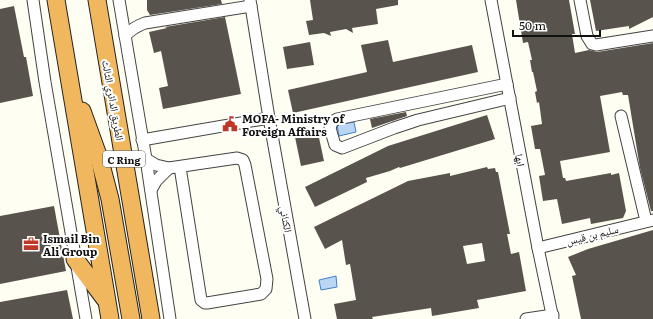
<svg xmlns="http://www.w3.org/2000/svg" width="653" height="319" viewBox="0 0 653 319" font-family="Literata,'Noto Naskh Arabic',serif">
<style>
.water{fill:#b9d6f5;stroke:#4180cb}
.building{fill:#58534c;fill-rule:evenodd}
.lines{fill:none;stroke-linecap:round;stroke-linejoin:round}
.minor-casing{stroke:#434343;stroke-width:13}
.highway-casing{stroke:#212121;stroke-width:19}
.minor{stroke:#fff;stroke-width:11}
.highway{stroke:#f1b75f;stroke-width:17}
.labels{text-anchor:middle;dominant-baseline:central;stroke-width:4;stroke-linejoin:round;paint-order:stroke}
.shield{fill:#fff;stroke:#585858;stroke-width:1}
.shield-label{font-size:10px;font-weight:bold;fill:#101010}
.street-label{font-size:11px;fill:#101010;stroke:#fff}
.poi-label{font-size:11px;font-weight:bold;fill:#101010;stroke:#fff;text-anchor:start}
</style>
<rect width="100%" height="100%" fill="#fffef3"/>
<g class="water">
<polygon points="354,122 356,132 339,136 337,125"/>
<polygon points="336,276 337,287 321,290 319,280"/>
</g>
<g class="building">
<polygon points="147,0 221,0 222,4 150,15 147,10"/>
<polygon points="310,0 398,0 398,5 376,9 378,24 352,28 353,33 346,29 330,32 331,36 324,33 309,35 306,21 313,20"/>
<polygon points="516,0 569,0 575,34 572,34 575,53 589,50 597,52 653,43 653,211 651,211 640,168 628,95 623,95 622,92 600,96 610,152 560,161 563,178 565,178 566,181 611,173 611,175 619,173 626,211 623,218 591,224 590,218 562,224 557,199 543,201 539,176 545,175 540,149 535,149 531,126 542,124 539,102 537,103 535,92 537,91 533,72 532,72 530,60 532,60 528,42 523,43"/>
<polygon points="590,0 653,0 653,17 629,29 629,26 596,31"/>
<polygon points="14,6 24,57 26,57 33,96 0,103 0,9"/>
<polygon points="225,17 241,94 163,109 159,88 168,86 161,51 154,53 149,32 167,28 165,27"/>
<polygon points="388,40 393,62 472,45 478,72 293,113 288,90 367,72 361,45"/>
<polygon points="310,42 314,65 287,69 283,47"/>
<polygon points="406,112 407,116 372,128 370,119"/>
<polygon points="487,115 495,139 400,168 399,167 390,171 366,178 367,182 315,207 305,187 388,146"/>
<polygon points="318,133 324,161 301,166 295,137"/>
<path d="M 487,167 L 488,169 L 495,168 L 496,172 L 498,172 L 510,234 L 507,234 L 511,254 L 519,252 L 526,291 L 477,300 L 479,308 L 432,316 L 431,308 L 372,317 L 373,319 L 337,319 L 334,304 L 356,300 L 350,264 L 346,265 L 342,240 L 325,249 L 314,227 L 408,181 L 450,173 L 450,176 ZM 482,243 L 485,261 L 467,264 L 463,246 Z"/>
<polygon points="54,206 66,271 0,284 0,216"/>
<polygon points="653,230 653,319 581,319 572,276 576,275 568,257 588,249"/>
<polygon points="67,290 73,319 0,319 0,302"/>
</g>
<g class="lines">
<g class="minor-casing">
<g id="minor">
<polyline points="33,0 45,82 86,319"/>
<polyline points="119,0 146,159 170,319"/>
<polyline points="250,0 269,118 305,319"/>
<polyline points="491,0 538,248 553,319"/>
<polyline points="580,0 587,36 592,44 596,45 653,36"/>
<path d="M 125,36 C 131,29 137,26 145,23 L 251,6"/>
<polyline points="507,84 337,119 332,122 330,128 335,145 342,148 394,128 418,120 510,98"/>
<polyline points="621,116 646,221"/>
<polyline points="142,140 269,118"/>
<polyline points="146,159 156,165 169,168 237,158 243,160 245,165 267,279 266,289 261,294 207,303 205,303 201,300 180,167"/>
<polyline points="151,190 156,181 169,168"/>
<polyline points="538,248 653,220"/>
<polyline points="526,319 553,315"/>
</g>
</g>
<g class="highway-casing">
<g id="highway">
<polyline points="56,0 110,319"/>
<polyline points="97,0 151,319"/>
<polyline points="82,111 100,161 110,199 131,319"/>
<polyline points="75,259 105,299"/>
</g>
</g>
<use href="#minor" class="minor"/>
<use href="#highway" class="highway"/>
</g>
<defs>
<g id="civic-bare" transform="scale(1.2)"><path d="M-.6-6.5H3V-4.5H.6V-3L4-1V1h2V6H-6V1h2V-1L-.6-3ZM-1.2 2.5V6h2.4V2.5Z" fill="#be382a" stroke="#fff" stroke-width="2.5" paint-order="stroke"/></g>
<g id="office-bare" transform="scale(1.2)"><path d="M-6-3h4V-5.5h4V-3h4V5H-6ZM-1-4.5V-3h2v-1.5ZM-6 0V1H6V0Z" fill="#be382a" stroke="#fff" stroke-width="2.5" paint-order="stroke"/></g>
</defs>
<g fill-rule="evenodd">
<use href="#civic-bare" x="230" y="124"/>
<use href="#office-bare" x="31" y="244"/>
</g>
<g class="labels">
<rect class="shield" x="103" y="151" width="42" height="16" rx="3"/>
<g class="shield-label">
<text x="124" y="159">C Ring</text>
</g>
<g class="street-label">
<text transform="translate(114 100) rotate(80)">الطريق الدائري الثالث</text>
<text transform="translate(521 160) rotate(79)">ابها</text>
<text transform="translate(287 219) rotate(80)">الكناني</text>
<text transform="translate(592 234) rotate(-14)">سليم بن قيس</text>
</g>
<g class="poi-label">
<text x="242" y="118">MOFA- Ministry of<tspan x="242" dy="13">Foreign Affairs</tspan></text>
<text x="43" y="238">Ismail Bin<tspan x="43" dy="13">Ali Group</tspan></text>
</g>
</g>
<path d="M513 30v6h87v-6" fill="none" stroke="#101010" stroke-width="2"/>
<text x="519" y="30" font-size="12" fill="#101010" stroke="#ffffff" stroke-width="3" paint-order="stroke">50 m</text>
</svg>
